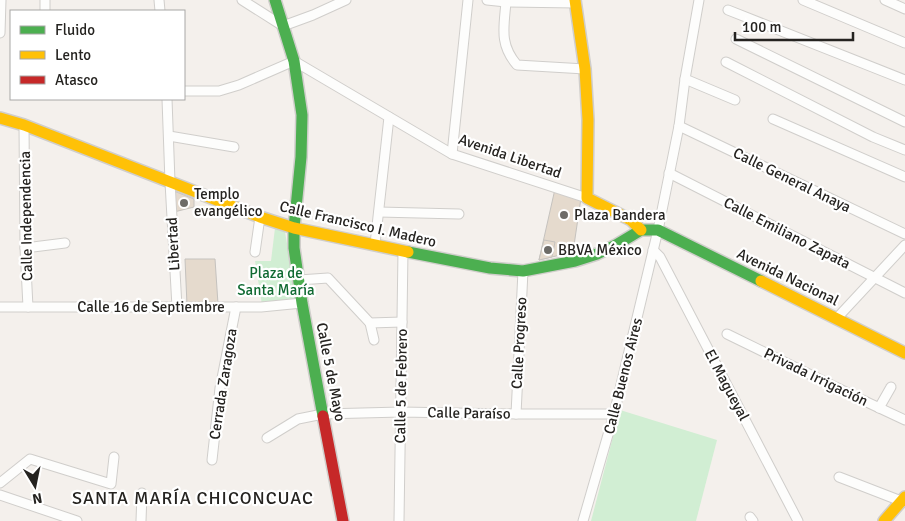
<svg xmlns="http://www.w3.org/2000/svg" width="905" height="521" viewBox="0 0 905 521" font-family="Signika,sans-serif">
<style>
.green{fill:#d1eed3}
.building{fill:#e5dacd;stroke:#c5c2be}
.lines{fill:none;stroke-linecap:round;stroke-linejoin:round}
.street-casing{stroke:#d0cecb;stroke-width:11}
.fast-casing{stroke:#d0cecb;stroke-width:14}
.slow-casing{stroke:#d0cecb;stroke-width:14}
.jam-casing{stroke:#d0cecb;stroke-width:14}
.street{stroke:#fdfdfc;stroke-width:9}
.fast{stroke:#4caf50;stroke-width:11}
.slow{stroke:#ffc107;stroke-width:11}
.jam{stroke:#c62828;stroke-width:11}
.poi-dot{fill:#6d6b67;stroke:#fff;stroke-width:2}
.labels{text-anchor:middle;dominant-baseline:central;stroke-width:4.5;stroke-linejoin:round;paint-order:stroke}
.street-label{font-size:15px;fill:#252320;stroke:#fff}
.poi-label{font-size:15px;fill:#252320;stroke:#fff;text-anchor:start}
.park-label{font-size:15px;fill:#106a32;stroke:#fff}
.quarter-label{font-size:18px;letter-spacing:1px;fill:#252320;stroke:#fff}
</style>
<rect width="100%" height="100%" fill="#f4f0ec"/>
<g class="green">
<polygon points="275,228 285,232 297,302 262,305 255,261 271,261"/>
<polygon points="620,410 717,440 696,521 591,521"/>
</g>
<g class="building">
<polygon points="555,189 581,198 573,252 539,260"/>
<polygon points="174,191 194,199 194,207 174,212"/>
<polygon points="544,240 555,242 552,257 539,260"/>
<polygon points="185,259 215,259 218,304 187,305"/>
</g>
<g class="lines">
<g class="street-casing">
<g id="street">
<polyline points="159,0 160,11"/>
<polyline points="242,0 283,26 313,15 346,0"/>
<polyline points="487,0 506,2 576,3"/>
<polyline points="803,0 905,43"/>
<polyline points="885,0 905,9"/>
<path d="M 506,2 C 504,27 499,44 517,65 L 585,69"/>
<polyline points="728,10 905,80"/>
<polyline points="45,11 45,0"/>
<polyline points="0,33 1,0"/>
<polyline points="736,39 905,122"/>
<polyline points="726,62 873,137 905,150"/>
<polyline points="685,79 735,100"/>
<polyline points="184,91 219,91 239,85 294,61 452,154 587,198"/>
<polyline points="167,99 170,182 177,307"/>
<polyline points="773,119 905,177"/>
<polyline points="24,125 25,248 28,307"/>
<polyline points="679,126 905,234"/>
<polyline points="169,136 234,147"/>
<polyline points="452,154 468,0"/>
<polyline points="669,173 905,293"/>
<polyline points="379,212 459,214"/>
<polyline points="375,244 389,117"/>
<polyline points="25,248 65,243"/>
<polyline points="653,250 660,257 798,521"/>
<polyline points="255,252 260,217"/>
<polyline points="299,280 328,278 370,323 402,322"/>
<polyline points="0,307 261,307 302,303"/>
<polyline points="837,318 905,245"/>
<polyline points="370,323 374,340"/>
<polyline points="727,334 856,397 905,420"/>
<polyline points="879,408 891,387"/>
<polyline points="516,414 523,271"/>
<polyline points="267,438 298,419 323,414 401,412 516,414 614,414"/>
<polyline points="212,460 220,388 236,307"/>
<polyline points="839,477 901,501"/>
<polyline points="0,483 30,459 111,484 114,457"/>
<polyline points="0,495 77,521"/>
<polyline points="750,517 753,521"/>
<polyline points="141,521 142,493"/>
<polyline points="399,521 403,251"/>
<polyline points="583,521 614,414 658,230 679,126 685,79 699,0"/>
</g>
</g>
<g class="fast-casing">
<g id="fast">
<polyline points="275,0 294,61 302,115 301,157 294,228 294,248 302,303 323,416"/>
<polyline points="408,252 490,268 523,271 575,261 597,254 616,245 641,230 658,230 761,281"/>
</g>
</g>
<g class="slow-casing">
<g id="slow">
<polyline points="575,0 585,69 588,120 587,198 631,220 641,230"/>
<polyline points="0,118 24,125 260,217 294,228 408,252"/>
<polyline points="761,281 905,353"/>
<polyline points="884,521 905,497"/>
</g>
</g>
<g class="jam-casing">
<polyline id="jam" points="323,416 343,521"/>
</g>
<use href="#street" class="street"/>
<use href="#fast" class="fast"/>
<use href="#slow" class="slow"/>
<use href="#jam" class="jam"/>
</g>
<g class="poi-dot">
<circle cx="184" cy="203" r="5"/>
<circle cx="564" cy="215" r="5"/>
<circle cx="548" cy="250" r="5"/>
</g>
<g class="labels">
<g class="street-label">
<text transform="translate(510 156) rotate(19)">Avenida Libertad</text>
<text transform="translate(792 180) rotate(26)">Calle General Anaya</text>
<text transform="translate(26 216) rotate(-91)">Calle Independencia</text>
<text transform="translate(358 224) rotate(13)">Calle Francisco I. Madero</text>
<text transform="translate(787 233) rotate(27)">Calle Emiliano Zapata</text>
<text transform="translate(173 244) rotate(-93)">Libertad</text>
<text transform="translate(788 277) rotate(26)">Avenida Nacional</text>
<text x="151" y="307">Calle 16 de Septiembre</text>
<text transform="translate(519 343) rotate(-87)">Calle Progreso</text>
<text transform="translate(331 372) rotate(79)">Calle 5 de Mayo</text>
<text transform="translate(623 376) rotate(-76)">Calle Buenos Aires</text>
<text transform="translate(816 377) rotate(26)">Privada Irrigación</text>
<text transform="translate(223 384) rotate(-81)">Cerrada Zaragoza</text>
<text transform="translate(727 385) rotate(62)">El Magueyal</text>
<text transform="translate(401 386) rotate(-89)">Calle 5 de Febrero</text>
<text transform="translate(469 413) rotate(1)">Calle Paraíso</text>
</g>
<g class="poi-label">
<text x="194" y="194">Templo<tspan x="194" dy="17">evangélico</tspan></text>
<text x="574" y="215">Plaza Bandera</text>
<text x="558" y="250">BBVA México</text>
</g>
<g class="park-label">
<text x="276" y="273">Plaza de<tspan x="276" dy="17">Santa María</tspan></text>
</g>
<g class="quarter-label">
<text x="193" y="498">SANTA MARÍA CHICONCUAC</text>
</g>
</g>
<rect x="10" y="10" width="175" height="90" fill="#ffffff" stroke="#a8a7a6"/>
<rect x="20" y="26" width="25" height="8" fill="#4caf50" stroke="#a8a7a6"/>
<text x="55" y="35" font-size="15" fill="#252320">Fluido</text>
<rect x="20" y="51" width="25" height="8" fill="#ffc107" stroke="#a8a7a6"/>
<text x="55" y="60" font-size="15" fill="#252320">Lento</text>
<rect x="20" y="76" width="25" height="8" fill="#c62828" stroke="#a8a7a6"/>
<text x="55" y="85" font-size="15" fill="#252320">Atasco</text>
<g transform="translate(35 486) rotate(170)" stroke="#ffffff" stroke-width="4" paint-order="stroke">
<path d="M0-4L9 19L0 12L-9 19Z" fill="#252320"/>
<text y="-8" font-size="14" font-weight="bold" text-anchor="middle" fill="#252320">N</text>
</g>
<path d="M735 32v8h118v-8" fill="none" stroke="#252320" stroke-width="2.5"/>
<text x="742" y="32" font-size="15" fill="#252320" stroke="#ffffff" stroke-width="4" paint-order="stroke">100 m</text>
</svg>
